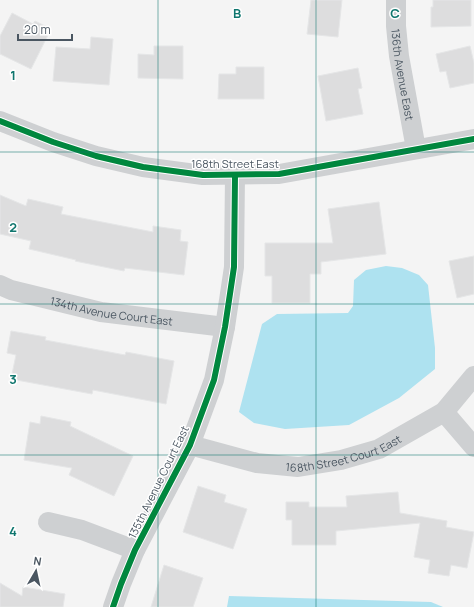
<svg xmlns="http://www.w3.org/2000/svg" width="474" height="607" viewBox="0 0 474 607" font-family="Manrope,sans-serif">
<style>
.water{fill:#aee2f0}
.building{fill:#ddddde;stroke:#e5e6e7}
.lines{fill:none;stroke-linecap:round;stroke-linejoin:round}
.minor{stroke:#ced0d2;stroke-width:20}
.cycleway-casing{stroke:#fff;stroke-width:8}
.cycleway{stroke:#00873e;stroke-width:6}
.grid{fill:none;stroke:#0f766e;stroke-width:1;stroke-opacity:0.55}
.labels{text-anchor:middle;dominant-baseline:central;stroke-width:3;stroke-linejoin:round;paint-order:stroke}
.street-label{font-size:11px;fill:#4a5661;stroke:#fff}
.grid-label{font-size:13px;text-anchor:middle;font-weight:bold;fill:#0f766e;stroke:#fff;stroke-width:3;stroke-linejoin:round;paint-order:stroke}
</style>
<rect width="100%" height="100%" fill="#f4f4f4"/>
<g class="water">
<polygon points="386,266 402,268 419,275 428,285 435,348 435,369 399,398 349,425 285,429 254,423 239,412 262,324 277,314 348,313 353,306 354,280 366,270"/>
<polygon points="229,596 431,602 443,607 227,607"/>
</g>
<g class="building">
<polygon points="311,0 342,0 338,37 307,34"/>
<polygon points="433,0 471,0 471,26 431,27 431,7 433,7"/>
<polygon points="12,13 33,24 35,21 51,29 31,69 0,54 0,36"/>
<polygon points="91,37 113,39 109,85 53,81 56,47 90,49"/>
<polygon points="154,46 183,46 183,79 138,78 138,54 154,55"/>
<polygon points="470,46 474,63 474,83 450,88 446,71 440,72 436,54"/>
<polygon points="236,67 264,67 264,99 218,99 219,74 236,74"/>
<polygon points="358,68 362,88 358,89 363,114 326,121 318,76"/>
<polygon points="0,195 26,206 28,199 63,207 61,214 153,232 153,226 181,230 180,241 188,242 184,275 125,268 124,271 75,261 76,260 29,249 31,241 0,234"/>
<polygon points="379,202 386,254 321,262 321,274 310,274 310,303 272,303 272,276 265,276 265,243 333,243 328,209"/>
<polygon points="474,256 474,294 457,298 449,261"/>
<polygon points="11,331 46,337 45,340 125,355 126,352 174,361 166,404 93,390 92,394 11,379 16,355 7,353"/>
<polygon points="41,416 71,422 70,426 133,456 114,496 69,475 72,468 24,460 30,422 40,424"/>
<polygon points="198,486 226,495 224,502 247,509 233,549 183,532"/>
<polygon points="398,492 400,513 447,521 446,527 474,532 467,568 451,565 449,576 428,573 430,560 414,557 420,523 336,531 336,545 292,545 292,520 286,520 286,502 309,502 309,507 347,507 346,496"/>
<polygon points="164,565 203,578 193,607 151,607"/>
<polygon points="0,583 22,596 23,587 65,594 63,607 0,607"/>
</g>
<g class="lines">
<g class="minor">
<path id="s1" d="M 396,0 L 396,26 L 399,56 L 416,149"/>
<polyline points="0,121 53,142 96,156 143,167 203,175 279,174 474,139"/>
<path id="s2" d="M 0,285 L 11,290 L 101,312 L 225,327"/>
<polyline points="444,412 474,447"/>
<path id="s3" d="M 190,445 L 257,463 L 298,467 L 341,460 L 379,449 L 444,412 L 474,376"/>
<polyline points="48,522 82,530 135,550"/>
<polyline points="113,607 121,584 135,550 190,445 214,380 225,327 234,267 235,175"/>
</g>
<g class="cycleway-casing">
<g id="cycleway">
<polyline points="0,121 53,142 96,156 143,167 203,175 279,174 474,139"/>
<polyline points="113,607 121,584 135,550 190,445 214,380 225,327 234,267 235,175"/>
</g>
</g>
<use href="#cycleway" class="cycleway"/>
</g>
<path class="grid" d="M 158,0 L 158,607M 316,0 L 316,607M 0,152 L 474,152M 0,304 L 474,304M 0,455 L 474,455"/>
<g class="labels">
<g class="street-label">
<text stroke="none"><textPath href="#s1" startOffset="75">136th Avenue East</textPath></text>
<text x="235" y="163">168th Street East</text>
<text stroke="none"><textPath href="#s2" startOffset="115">134th Avenue Court East</textPath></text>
<text stroke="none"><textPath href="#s3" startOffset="158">168th Street Court East</textPath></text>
<text transform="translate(158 482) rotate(-64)">135th Avenue Court East</text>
</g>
</g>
<g class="grid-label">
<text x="237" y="18">B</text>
<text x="395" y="18">C</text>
<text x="13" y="80">1</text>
<text x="13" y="232">2</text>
<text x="13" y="384">3</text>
<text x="13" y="536">4</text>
</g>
<g transform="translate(36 571) rotate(9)" stroke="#ffffff" stroke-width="3" paint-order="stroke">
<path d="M0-3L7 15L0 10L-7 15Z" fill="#4a5661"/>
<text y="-6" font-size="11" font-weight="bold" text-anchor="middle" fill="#4a5661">N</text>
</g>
<path d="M18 34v6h54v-6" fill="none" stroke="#4a5661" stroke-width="2"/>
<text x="24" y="34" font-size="12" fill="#4a5661" stroke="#ffffff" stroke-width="3" paint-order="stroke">20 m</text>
</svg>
